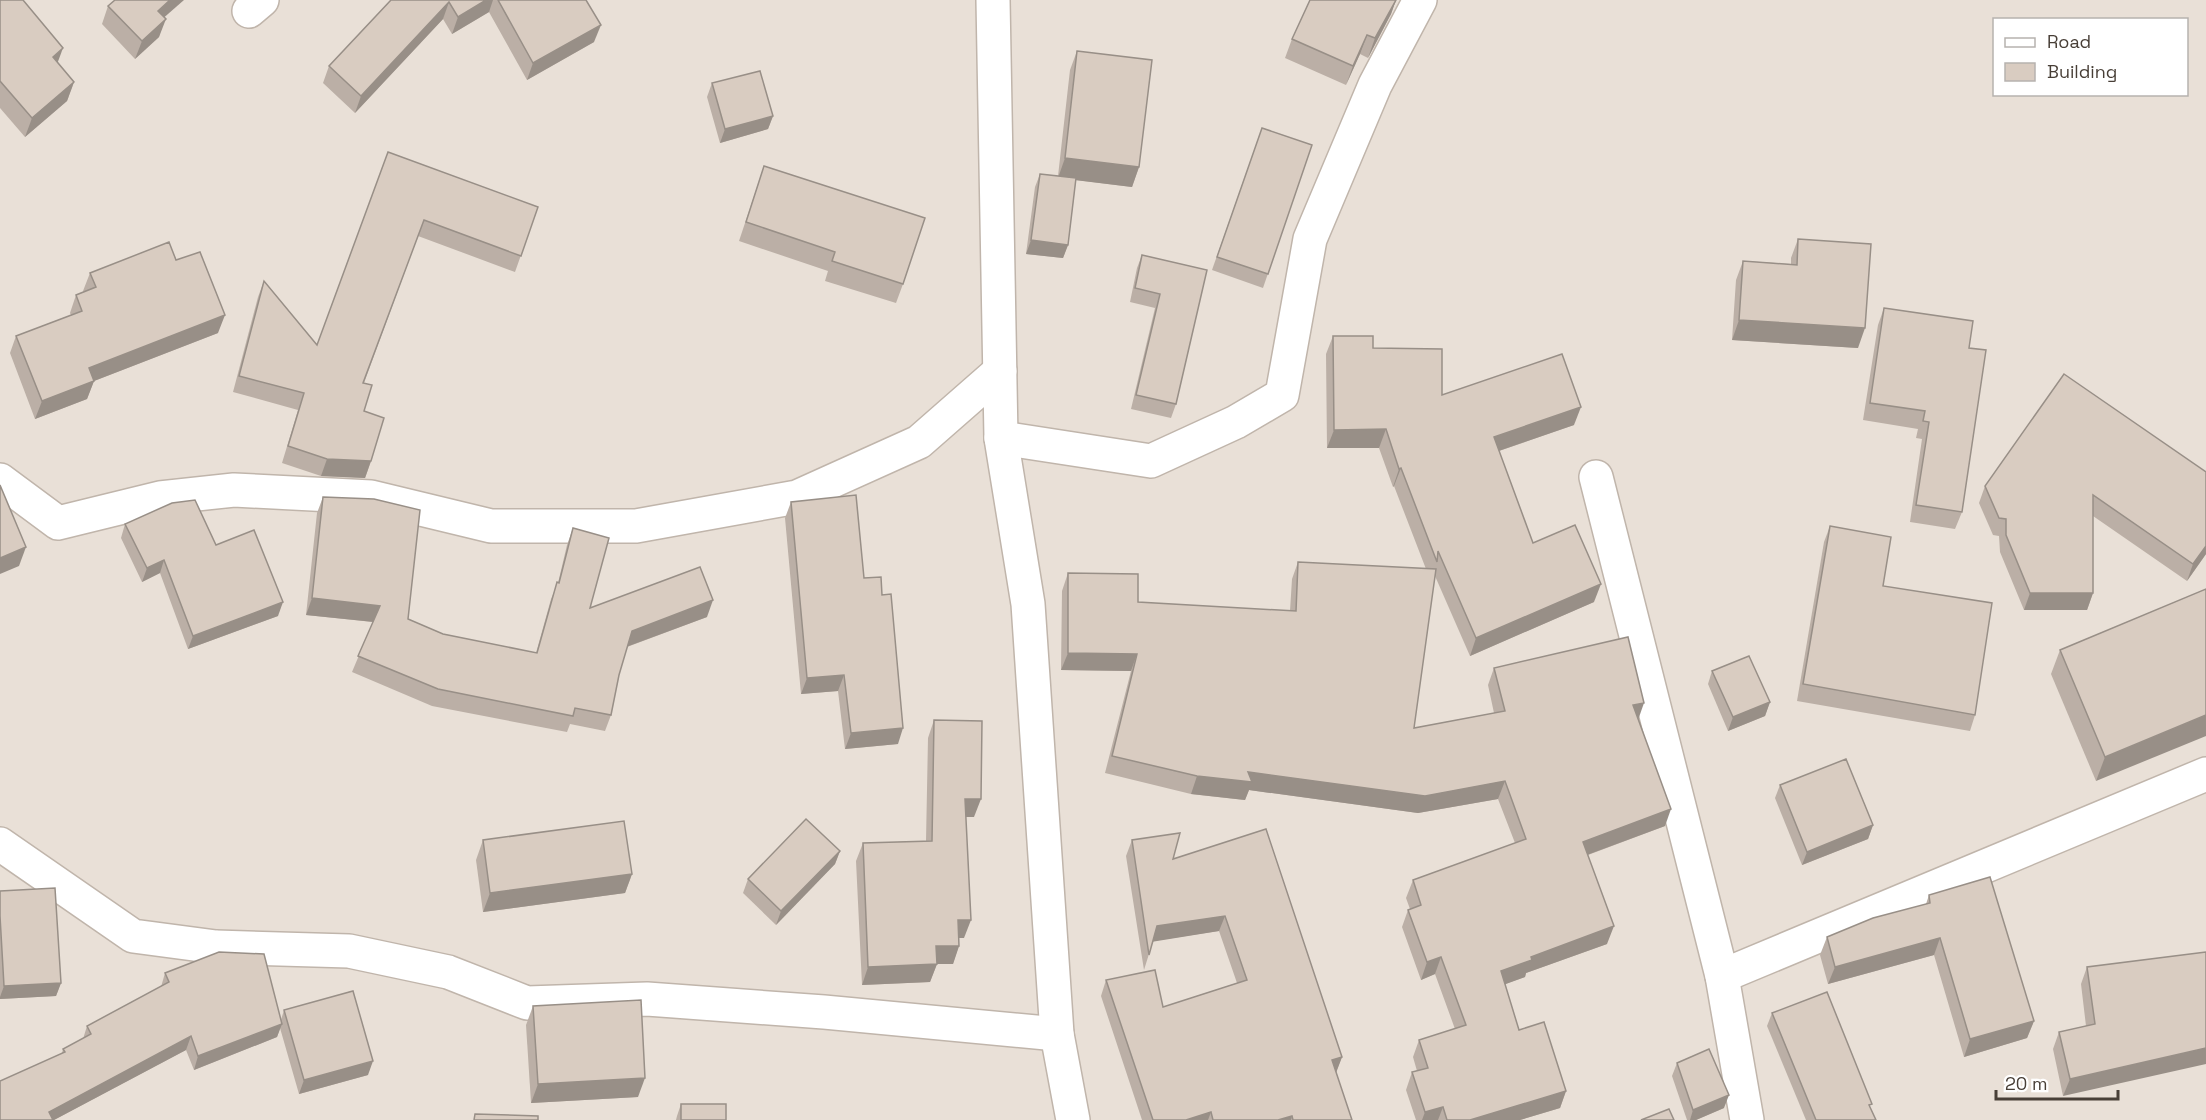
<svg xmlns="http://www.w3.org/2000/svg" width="2206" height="1120" viewBox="0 0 2206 1120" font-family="'Space Grotesk',sans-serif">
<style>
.residential{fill:#e9e0d7;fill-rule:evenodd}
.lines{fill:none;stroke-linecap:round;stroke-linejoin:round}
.street-casing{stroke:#c0b5ab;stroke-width:36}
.street{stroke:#fff;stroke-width:33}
.wall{fill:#bbafa6}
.shaded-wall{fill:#988f87}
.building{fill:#d9ccc1;stroke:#988f87;stroke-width:1.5}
</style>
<rect width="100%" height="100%" fill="#f5efe9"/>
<path class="residential" d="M 0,0 L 2206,0 L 2206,1120 L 0,1120 ZM 1994,20 L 2186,20 L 2186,94 L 1994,94 Z"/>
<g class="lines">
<g class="street-casing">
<g id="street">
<polyline points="993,0 1001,438 1028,604 1057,1034 1073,1120"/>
<polyline points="249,11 262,0"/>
<polyline points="1001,438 1151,461 1236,422 1282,395 1310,239 1375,85 1420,0"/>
<polyline points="1596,477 1722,976 1747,1120"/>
<polyline points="0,480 58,523 160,498 234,490 371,497 491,526 636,526 797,497 919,442 1000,371"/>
<polyline points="0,844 133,936 216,947 349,951 448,972 527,1003 647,999 824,1012 1057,1034"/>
<polyline points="1722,976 2206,774"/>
</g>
</g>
<use href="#street" class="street"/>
</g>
<g class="wall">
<polygon points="0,0 58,63 74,82 67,101 25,137 0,108"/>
<polygon points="391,0 563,0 594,42 527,80 489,12 452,34 443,19 355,113 323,83 329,66"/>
<polygon points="1310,0 1396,0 1391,14 1368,58 1360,54 1346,85 1285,58 1292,39"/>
<polygon points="108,6 164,17 159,37 135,59 102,24"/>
<polygon points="1077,51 1139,167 1132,187 1076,180 1068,245 1063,258 1026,254 1035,187 1040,174 1058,176 1070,70"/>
<polygon points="712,83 773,116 768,129 720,143 707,97"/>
<polygon points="1262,128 1312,145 1263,288 1212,270"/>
<polygon points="388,152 538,207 515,272 418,236 364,383 364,411 371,461 365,478 321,476 282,463 298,410 233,392 258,297 264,281 317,345"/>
<polygon points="764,166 903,284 896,303 825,281 828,271 739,241"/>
<polygon points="1798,239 1858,348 1732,340 1736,280 1743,261 1791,264 1791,258"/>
<polygon points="1142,255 1207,270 1176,404 1171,418 1131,409 1155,308 1130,302 1137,268"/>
<polygon points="176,260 218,333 94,381 87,399 35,419 10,353 16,336 71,315 70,313 76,295 84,292 83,291 90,273"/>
<polygon points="1884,308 1969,348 1962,512 1955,529 1910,522 1922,439 1916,438 1918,429 1863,420 1878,325"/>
<polygon points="1333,336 1373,348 1442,395 1574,425 1499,451 1533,543 1594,602 1470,656 1435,576 1414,728 1494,713 1488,685 1494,668 1638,719 1665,826 1588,855 1607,944 1526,973 1525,977 1505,984 1519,1030 1566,1091 1560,1108 1520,1120 1416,1120 1406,1090 1412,1072 1417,1071 1413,1057 1419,1040 1455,1029 1435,974 1421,980 1402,927 1408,910 1410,909 1406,898 1413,880 1515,843 1498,799 1418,813 1249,790 1245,800 1191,794 1105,773 1131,671 1061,670 1062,591 1068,573 1138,602 1290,611 1292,579 1298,562 1426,569 1394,486 1393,487 1379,448 1327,448 1326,354"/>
<polygon points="2206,472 2206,554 2187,581 2093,516 2093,593 2087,610 2024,610 2000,552 1999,536 1993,535 1979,503 1985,486"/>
<polygon points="323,497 408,619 443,634 536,653 551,599 558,583 567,545 573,528 590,608 707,617 627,647 619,675 611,715 605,731 570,724 567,732 432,706 352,672 373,622 306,615 317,513"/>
<polygon points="791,502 864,578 882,595 898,744 845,749 838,691 801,694 785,518"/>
<polygon points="125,524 216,545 278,616 188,649 160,573 142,582 121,538"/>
<polygon points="1830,526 1883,586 1975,715 1970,731 1797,701 1824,542"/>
<polygon points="2206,589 2096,781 2051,674 2060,650"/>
<polygon points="1712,671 1770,702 1765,716 1728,731 1708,684"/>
<polygon points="934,720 974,817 966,817 964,938 959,938 959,946 953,964 937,964 930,982 862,985 856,861 863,843 926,841 928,738"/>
<polygon points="1780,785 1873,825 1868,839 1802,865 1775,798"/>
<polygon points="1266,829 1342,1057 1336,1072 1352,1120 1142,1120 1101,996 1106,980 1163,1007 1237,983 1219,931 1153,941 1144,970 1126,856 1132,840 1173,859"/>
<polygon points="483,840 632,874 625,893 483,912 476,860"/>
<polygon points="840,851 835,864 776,925 743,893 748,879"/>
<polygon points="0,891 61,983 56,996 0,999"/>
<polygon points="1929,895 2034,1021 2027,1038 1964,1057 1934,955 1828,984 1820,955 1827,937 1926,904"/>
<polygon points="2206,952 2063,1096 2053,1049 2059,1032 2086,1026 2081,984 2087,967"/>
<polygon points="165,973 281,1020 284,1010 368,1075 299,1094 280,1028 277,1037 194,1070 186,1050 54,1120 0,1120 62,1053 63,1049 83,1039 87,1026 161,987"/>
<polygon points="533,1006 638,1097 531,1103 526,1025"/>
<polygon points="1772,1013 1870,1108 1876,1120 1806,1120 1767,1026"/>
<polygon points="1677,1063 1724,1108 1696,1120 1687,1120 1672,1076"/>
<polygon points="681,1104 726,1120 676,1120 677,1116"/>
</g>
<g class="shaded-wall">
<polygon points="170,0 184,0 152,28 158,11"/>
<polygon points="486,0 493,0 489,12 452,34 458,17"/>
<polygon points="1396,0 1391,14 1368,58 1375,38"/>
<polygon points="449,2 443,19 355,113 361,96"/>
<polygon points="166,19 159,37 135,59 142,41"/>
<polygon points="601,25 594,42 527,80 533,63"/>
<polygon points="1367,35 1360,54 1346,85 1353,66"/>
<polygon points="63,48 56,67 53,57"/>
<polygon points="74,82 67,101 25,137 32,118"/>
<polygon points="773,116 768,129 720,143 725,129"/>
<polygon points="1065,158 1139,167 1132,187 1058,178"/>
<polygon points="1031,240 1068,245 1063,258 1026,254"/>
<polygon points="225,315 218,333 94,381 87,399 35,419 42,401 89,368"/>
<polygon points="1739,320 1865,328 1858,348 1732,340"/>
<polygon points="1581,407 1574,425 1487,455 1494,437"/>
<polygon points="1386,429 1379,448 1327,448 1334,430"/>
<polygon points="327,459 371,461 365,478 321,476"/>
<polygon points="1401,468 1394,486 1393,487 1399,469"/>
<polygon points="2206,546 2206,554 2187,581 2193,564"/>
<polygon points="26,547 19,566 0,574 0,558"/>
<polygon points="164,560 160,573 142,582 147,568"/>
<polygon points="1601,584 1594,602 1470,656 1476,638"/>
<polygon points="2030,593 2093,593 2087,610 2024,610"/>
<polygon points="312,598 380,606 374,622 306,615"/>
<polygon points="713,600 707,617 626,647 632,631"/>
<polygon points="283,602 278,616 188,649 193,636"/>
<polygon points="1068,653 1137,654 1131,671 1061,670"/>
<polygon points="844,675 838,691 801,694 807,678"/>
<polygon points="1770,702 1765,716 1728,731 1733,717"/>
<polygon points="1644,703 1638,720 1633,705"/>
<polygon points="2206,715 2206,736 2096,781 2105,757"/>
<polygon points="903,728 898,744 845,749 851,733"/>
<polygon points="1248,772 1505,781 1498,799 1418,813 1249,790 1245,800 1191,794 1197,776"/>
<polygon points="965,799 981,799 974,817 959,817"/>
<polygon points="1671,809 1665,826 1576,859 1583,842"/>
<polygon points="1873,825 1868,839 1802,865 1807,852"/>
<polygon points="840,851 835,864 776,925 781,911"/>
<polygon points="632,874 625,893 483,912 490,893"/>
<polygon points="1225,916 1219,931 1151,942 1157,926"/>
<polygon points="958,920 971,920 964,938 952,938"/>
<polygon points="1614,926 1607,944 1526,973 1525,977 1495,988 1501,971 1531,957"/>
<polygon points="1940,938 1934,955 1828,984 1835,967"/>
<polygon points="936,946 959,946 953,964 937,964 930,982 862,985 868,967"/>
<polygon points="1441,957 1435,974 1421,980 1427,962"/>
<polygon points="61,983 56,996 0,999 0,997 4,986"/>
<polygon points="2034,1021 2027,1038 1964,1057 1970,1039"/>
<polygon points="282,1024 277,1037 194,1070 198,1056"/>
<polygon points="191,1036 186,1050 54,1120 46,1120 49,1112"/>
<polygon points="2206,1048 2206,1064 2063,1096 2070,1079"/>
<polygon points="1342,1057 1336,1073 1332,1060"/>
<polygon points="373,1061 368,1075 299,1094 304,1080"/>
<polygon points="645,1078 638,1097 531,1103 538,1084"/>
<polygon points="1566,1091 1560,1108 1520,1120 1470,1120"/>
<polygon points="1729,1095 1724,1108 1696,1120 1690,1120 1693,1110"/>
<polygon points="1443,1107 1438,1120 1422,1120 1425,1112"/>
<polygon points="1211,1112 1208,1120 1186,1120"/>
<polygon points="1292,1116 1291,1120 1278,1120"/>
</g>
<g class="building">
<polygon points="0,0 23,0 63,48 53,57 74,82 32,118 0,81"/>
<polygon points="115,0 170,0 158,11 166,19 142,41 108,6"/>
<polygon points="391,0 486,0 458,17 449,2 361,96 329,66"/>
<polygon points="498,0 586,0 601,25 533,63"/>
<polygon points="1310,0 1396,0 1375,38 1367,35 1353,66 1292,39"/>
<polygon points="1077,51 1152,60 1139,167 1065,158"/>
<polygon points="760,71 773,116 725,129 712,83"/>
<polygon points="1262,128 1312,145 1268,274 1217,257"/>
<polygon points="388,152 538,207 521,256 424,220 363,383 372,385 364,411 384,418 371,461 327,459 288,446 304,393 239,376 264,281 317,345"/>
<polygon points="764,166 925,218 903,284 832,261 835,252 746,222"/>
<polygon points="1040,174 1076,178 1068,245 1031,240"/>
<polygon points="1798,239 1871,244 1865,328 1739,320 1743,261 1797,265"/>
<polygon points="169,242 176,260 200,252 225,315 89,368 94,381 42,401 16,336 82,311 76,295 96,287 90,273"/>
<polygon points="1142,255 1207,270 1176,404 1136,395 1160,294 1135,288"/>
<polygon points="1884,308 1973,321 1969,348 1986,350 1962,512 1916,505 1929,422 1923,421 1925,411 1870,403"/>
<polygon points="1333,336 1373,336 1373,348 1442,349 1442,395 1562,354 1581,407 1494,437 1533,543 1575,525 1601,584 1476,638 1438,551 1437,562 1401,468 1399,469 1386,429 1334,430"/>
<polygon points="2064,374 2206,472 2206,546 2193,564 2093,495 2093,593 2030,593 2006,535 2006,519 1999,518 1985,486"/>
<polygon points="0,485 26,547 0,558"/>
<polygon points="856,495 864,578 881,577 882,595 891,594 903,728 851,733 844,675 807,678 791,502"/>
<polygon points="323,497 374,499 420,510 408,619 443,634 537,653 557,582 559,583 573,528 609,538 590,608 700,567 713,600 632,631 619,675 611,715 575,708 573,716 438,689 358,656 380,606 312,598"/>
<polygon points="195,500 216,545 254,530 283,602 193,636 164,560 147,568 125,524 172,503"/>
<polygon points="1830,526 1891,537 1883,586 1992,603 1975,715 1803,684"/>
<polygon points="1298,562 1436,569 1414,728 1505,711 1494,668 1628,637 1644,703 1633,705 1671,809 1583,842 1614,926 1531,957 1532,960 1501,971 1519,1030 1544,1022 1566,1091 1470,1120 1447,1120 1443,1107 1425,1112 1412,1072 1428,1068 1419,1040 1466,1025 1441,957 1427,962 1408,910 1421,905 1413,880 1526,839 1505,781 1425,796 1248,772 1252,782 1197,776 1112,756 1137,654 1068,653 1068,573 1138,574 1138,602 1296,611"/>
<polygon points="2206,589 2206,715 2105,757 2060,650"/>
<polygon points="1749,656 1770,702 1733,717 1712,671"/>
<polygon points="934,720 982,721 981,799 965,799 971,920 958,920 959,946 936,946 937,964 868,967 863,843 932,841"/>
<polygon points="1846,759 1873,825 1807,852 1780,785"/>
<polygon points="806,819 840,851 781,911 748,879"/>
<polygon points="624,821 632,874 490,893 483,840"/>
<polygon points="1266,829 1342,1057 1332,1060 1352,1120 1293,1120 1292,1116 1278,1120 1213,1120 1211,1112 1186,1120 1153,1120 1106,980 1155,970 1163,1007 1247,980 1225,916 1157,926 1149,955 1132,840 1180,833 1173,859"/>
<polygon points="1990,877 2034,1021 1970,1039 1940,938 1835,967 1827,937 1873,918 1930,903 1929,895"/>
<polygon points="55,888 61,983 4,986 0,916 0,891"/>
<polygon points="219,952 264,954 282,1024 198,1056 191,1036 49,1112 53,1120 0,1120 0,1081 65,1052 63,1049 91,1034 87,1026 169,982 165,973"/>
<polygon points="2206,952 2206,1048 2070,1079 2059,1032 2095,1024 2087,967"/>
<polygon points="353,991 373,1061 304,1080 284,1010"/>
<polygon points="1827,992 1872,1104 1869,1105 1876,1120 1816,1120 1772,1013"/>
<polygon points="641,1000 645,1078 538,1084 533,1006"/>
<polygon points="1709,1049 1729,1095 1693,1110 1677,1063"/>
<rect x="681" y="1104" width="45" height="16"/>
<polygon points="1669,1109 1674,1120 1641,1120"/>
<polygon points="475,1114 538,1116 538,1120 474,1120"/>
</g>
<rect x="1993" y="18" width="195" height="78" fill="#ffffff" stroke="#b6b2af" stroke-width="1.5"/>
<rect x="2005" y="38" width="30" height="9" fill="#ffffff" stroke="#b6b2af" stroke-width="1.5"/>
<text x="2047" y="48" font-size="18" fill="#483f37">Road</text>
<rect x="2005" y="63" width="30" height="18" fill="#d9ccc1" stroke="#b6b2af" stroke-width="1.5"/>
<text x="2047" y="78" font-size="18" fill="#483f37">Building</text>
<path d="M1996 1090v9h122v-9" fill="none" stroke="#483f37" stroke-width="3"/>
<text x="2005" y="1090" font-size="18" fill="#483f37" stroke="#ffffff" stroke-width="4.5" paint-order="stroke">20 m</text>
</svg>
